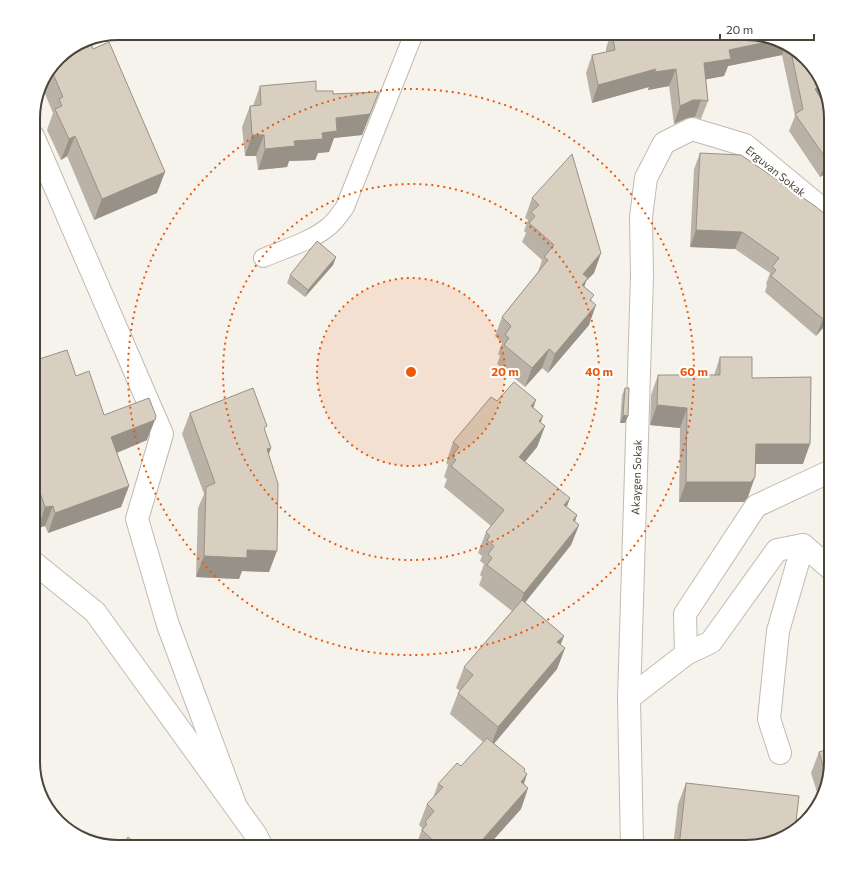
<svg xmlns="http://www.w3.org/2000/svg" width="864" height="880" viewBox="0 0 864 880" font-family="Commissioner,sans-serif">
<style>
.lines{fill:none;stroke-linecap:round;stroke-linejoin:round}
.lane-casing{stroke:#c2bbae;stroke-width:20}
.street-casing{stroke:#c2bbae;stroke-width:24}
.lane{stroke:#fff;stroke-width:18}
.street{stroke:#fff;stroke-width:22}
.wall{fill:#bab2a6}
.shaded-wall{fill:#979187}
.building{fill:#d8cfc1;stroke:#979187}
.ring{fill:none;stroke:#e8590c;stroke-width:2;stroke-dasharray:2 4}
.labels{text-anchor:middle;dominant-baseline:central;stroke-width:4;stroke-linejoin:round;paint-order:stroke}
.street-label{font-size:11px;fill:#4b4439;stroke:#fff}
.rim{fill:none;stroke:#4b4439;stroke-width:2}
.centre{fill:#e8590c;stroke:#fff;stroke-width:2}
.ring-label{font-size:12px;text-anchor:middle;font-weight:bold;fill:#e8590c;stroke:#fff;stroke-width:4;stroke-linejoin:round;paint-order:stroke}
</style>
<rect width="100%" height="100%" fill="#f6f3ec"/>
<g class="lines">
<g class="lane-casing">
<path id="lane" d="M 263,258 C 284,249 309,242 327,228 C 335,222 340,214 345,207 L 414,33"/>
</g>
<g class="street-casing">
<g id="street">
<polyline points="33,136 162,434 137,519 168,625 236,807"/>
<polyline points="33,562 95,612 256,835 262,847"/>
<polyline points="686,654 685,614 756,506 831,471"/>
<polyline points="629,698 686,654 711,642 777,550 803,545 831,569"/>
<polyline points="780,753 769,719 778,631 803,545"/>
<polyline points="632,847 629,698 642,276 641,217 646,178 664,143 692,129 745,145 831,216"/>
</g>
</g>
<use href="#lane" class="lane"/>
<use href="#street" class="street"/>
</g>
<g class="wall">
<polygon points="276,33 324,33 324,35 277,39"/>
<polygon points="611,33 751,33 784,42 810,62 828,99 822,101 831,118 831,170 820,177 789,131 795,116 782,55 728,66 724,76 706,79 708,101 701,119 695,117 687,118 674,124 669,86 648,90 649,87 592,103 586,73 592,55 606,52 606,48"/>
<polygon points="59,58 157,193 94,220 67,156 61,160 47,130 53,113 41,84 42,80"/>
<polygon points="260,86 316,91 333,94 371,113 362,135 334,138 329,152 318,153 315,160 289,161 287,167 258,170 256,156 245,156 242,127 250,106 253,106"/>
<polygon points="700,153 831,219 831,322 829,321 816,336 765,292 767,285 766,284 770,273 735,249 690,247 694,169"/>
<polygon points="532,198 601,253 594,273 586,281 584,287 592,301 589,325 548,373 542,368 525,387 497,364 500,356 498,354 502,343 495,336 502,317 538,272 542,260 522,242 526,233 524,231 528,220 525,218"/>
<polygon points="336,257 333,265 305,297 287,283 290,275"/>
<polygon points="720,357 752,378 803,464 756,464 748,497 744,502 679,502 680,428 650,425 651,395 658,375 714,375"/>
<polygon points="33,361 76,376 104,415 147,440 117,453 129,486 121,507 48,533 45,526 38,528 33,514"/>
<polygon points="625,388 628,416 625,423 620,423 622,395"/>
<polygon points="497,401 533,408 541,423 545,426 537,447 525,462 567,507 577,515 575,522 579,525 571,545 525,602 564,636 560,644 565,648 557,669 494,744 525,769 524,771 527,774 524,784 528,788 521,809 487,847 416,847 422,828 419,825 427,804 433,798 438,784 461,766 483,742 450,714 458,693 460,691 456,688 464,667 512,611 479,585 482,577 480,575 484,564 480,561 482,556 478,553 486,532 491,526 444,487 447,479 444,477 448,465 446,463 453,442"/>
<polygon points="190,413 265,431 271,448 269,454 269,572 242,571 239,579 196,577 198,508 204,494 182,434"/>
<polygon points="831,436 831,455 823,452 826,444"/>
<polygon points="819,752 831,762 822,799 820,802 811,773"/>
<polygon points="686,783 746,847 673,847 678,804"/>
</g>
<g class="shaded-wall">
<polygon points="279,33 324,33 324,35 277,39"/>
<polygon points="776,40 784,42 786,44 782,55 728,66 724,76 698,81 704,63 729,50"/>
<polygon points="656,69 676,69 669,86 648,90 649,87 592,103 598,85"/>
<polygon points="824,86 826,91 828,99 808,107 815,89"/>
<polygon points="379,92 362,135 334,138 329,152 318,153 315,160 289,161 287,167 258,170 265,149 322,133 336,118"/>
<polygon points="693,100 701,100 695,117 687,118 674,124 680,106"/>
<polygon points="252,135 264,135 256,156 245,156"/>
<polygon points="75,136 67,156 61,160 69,139"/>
<polygon points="831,157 831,170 820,177 827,160"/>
<polygon points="165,172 157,193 94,220 102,199"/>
<polygon points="696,230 742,232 735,249 690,247"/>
<polygon points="601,253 594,273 586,281 581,297 583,274"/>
<polygon points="336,257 333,265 305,297 308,290"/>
<polygon points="596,305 589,325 548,373 555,354"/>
<polygon points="831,309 831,316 829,321 816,336 823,319"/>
<polygon points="549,349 542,368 525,387 532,368"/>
<polygon points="536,400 529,421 531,406"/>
<polygon points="657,405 687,408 680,428 650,425"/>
<polygon points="623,415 628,416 625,423 620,423"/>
<polygon points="543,416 536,437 539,421"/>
<polygon points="155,420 147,440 104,458 111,437"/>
<polygon points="545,426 537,447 511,478 519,457"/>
<polygon points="756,444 810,444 803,464 749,464"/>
<polygon points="271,448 263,469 267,449"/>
<polygon points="755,477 748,497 744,502 679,502 686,482"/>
<polygon points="129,486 121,507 48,533 55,513"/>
<polygon points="570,498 563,518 564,505"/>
<polygon points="53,506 45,526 38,528 45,507"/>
<polygon points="577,515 569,536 573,520"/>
<polygon points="579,525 571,545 516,614 524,593"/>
<polygon points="247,550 277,551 269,572 242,571 239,579 196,577 204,556"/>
<polygon points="564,636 556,657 557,642"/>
<polygon points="565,648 557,669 490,748 498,727"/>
<polygon points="527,774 520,795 521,782"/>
<polygon points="528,788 521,809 487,847 476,847"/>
</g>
<g class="building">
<polygon points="612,33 751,33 776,40 729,50 731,59 704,63 708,101 701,100 693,100 680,106 676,69 654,72 656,69 598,85 592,55 615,50"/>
<polygon points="109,42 165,172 102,199 75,136 69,139 55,109 62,106 59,99 63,97 51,69 59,58 91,44 93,49"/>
<polygon points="790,47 810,62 824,86 815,89 830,114 831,118 831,157 827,160 795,114 803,109"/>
<polygon points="316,81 316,91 333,91 333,94 379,92 370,114 336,118 337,131 322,133 323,139 294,141 295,146 265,149 264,135 252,135 250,106 261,105 260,86"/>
<polygon points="700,153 741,155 815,206 831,219 831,309 823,319 771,276 776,270 772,267 779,258 742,232 696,230"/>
<polygon points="572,154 601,253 583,274 588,278 582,285 594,295 590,300 596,305 555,354 549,349 532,368 504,345 509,338 505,335 511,326 502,317 548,260 544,257 554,245 529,223 535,216 531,212 539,205 532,198"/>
<polygon points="317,241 336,257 308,290 290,275"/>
<polygon points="67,350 76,376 89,371 104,415 149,398 156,416 155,420 111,437 129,486 55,513 53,506 45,507 33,472 33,361"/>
<polygon points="720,357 752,357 752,378 811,377 810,444 756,444 755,477 751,482 686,482 687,408 657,405 658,375 720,375"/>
<polygon points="514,382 536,400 531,406 543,416 539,421 545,426 519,457 570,498 564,505 577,515 573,520 579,525 524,593 487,565 492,558 488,554 494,546 487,540 490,536 486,532 504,510 451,466 456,460 452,456 459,447 453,442 491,397 497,401"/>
<polygon points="253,388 267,426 264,428 271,448 267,449 278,484 277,551 247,550 247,558 204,556 206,487 215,483 190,413"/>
<polygon points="625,388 629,388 628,416 623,415"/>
<polygon points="831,436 831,446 826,444"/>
<polygon points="522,600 564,636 557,642 565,648 498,727 458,693 473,675 464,667"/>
<polygon points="487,738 525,769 524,771 527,774 521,782 528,788 476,847 440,847 422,830 427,824 425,822 434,811 427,804 443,787 438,784 457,763 461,766"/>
<polygon points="831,748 831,762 827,779 819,752"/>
<polygon points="686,783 799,796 795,830 773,842 746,847 679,847"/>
<polygon points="128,837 140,847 121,847"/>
</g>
<circle cx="411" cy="372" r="94" fill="#e8590c" fill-opacity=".12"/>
<g class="ring">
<circle cx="411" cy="372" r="94"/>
<circle cx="411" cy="372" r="188"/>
<circle cx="411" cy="372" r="283"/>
</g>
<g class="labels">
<g class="street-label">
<text transform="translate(776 171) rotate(39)">Erguvan Sokak</text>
<text transform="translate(636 477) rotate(-88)">Akaygen Sokak</text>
</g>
</g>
<path d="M0 0H864V880H0ZM118 40H746A78 78 0 0 1 824 118V762A78 78 0 0 1 746 840H118A78 78 0 0 1 40 762V118A78 78 0 0 1 118 40Z" fill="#fff" fill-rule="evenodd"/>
<path class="rim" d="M118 40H746A78 78 0 0 1 824 118V762A78 78 0 0 1 746 840H118A78 78 0 0 1 40 762V118A78 78 0 0 1 118 40Z"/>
<circle cx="411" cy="372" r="6" class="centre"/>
<g class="ring-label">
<text x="505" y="376">20 m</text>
<text x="599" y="376">40 m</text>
<text x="694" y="376">60 m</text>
</g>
<path d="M720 34v6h94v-6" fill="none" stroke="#4b4439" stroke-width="2"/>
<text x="726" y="34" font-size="12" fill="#4b4439" stroke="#ffffff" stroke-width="3" paint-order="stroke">20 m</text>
</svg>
